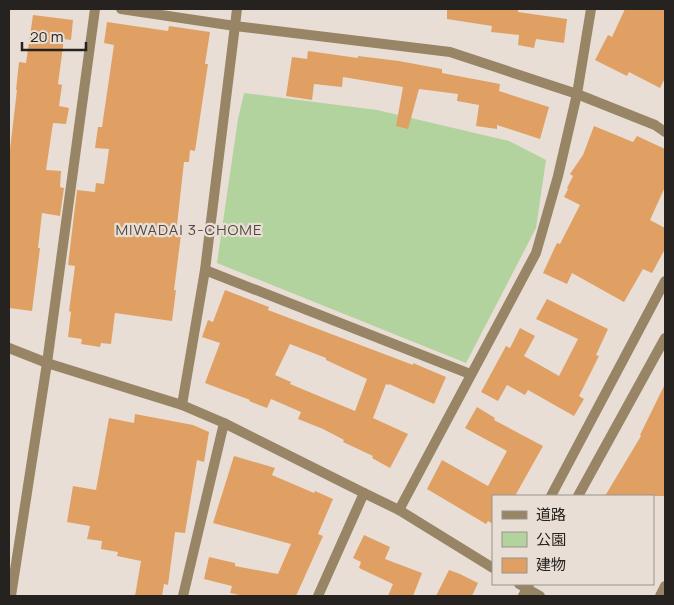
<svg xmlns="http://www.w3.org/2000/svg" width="674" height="605" viewBox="0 0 674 605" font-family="Manrope,'Noto Sans JP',sans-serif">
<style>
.green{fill:#b2d39d}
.building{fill:#e0a063;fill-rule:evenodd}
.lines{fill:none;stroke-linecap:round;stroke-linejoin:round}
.minor{stroke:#978566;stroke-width:10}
.tertiary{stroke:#978566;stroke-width:10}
.labels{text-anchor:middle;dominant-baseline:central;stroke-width:4.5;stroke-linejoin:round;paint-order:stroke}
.neighbourhood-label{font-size:15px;letter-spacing:1px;fill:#514942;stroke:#e8ded5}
</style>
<rect width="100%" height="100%" fill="#e8ded5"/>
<polygon class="green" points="244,93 377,110 509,141 546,160 536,228 466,363 217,263 238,119"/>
<g class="building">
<polygon points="447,9 508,9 518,10 518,12 567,19 564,43 536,39 534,48 518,45 519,35 491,32 492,26 447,19"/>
<polygon points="625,9 665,9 665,78 660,88 629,72 627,76 595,60 608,35 612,37"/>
<polygon points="33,15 73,20 71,40 64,39 58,84 62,85 59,106 69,108 66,124 53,123 46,170 61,171 60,187 64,188 60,216 42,213 38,248 40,248 32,311 9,308 9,158 17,90 16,90 19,62 26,63"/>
<polygon points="107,22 168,31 169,26 210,32 205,64 208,64 195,151 190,150 189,162 184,162 176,234 181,235 174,290 176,290 172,321 115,313 111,344 101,343 100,347 81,344 82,339 68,337 71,312 69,311 75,266 68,265 77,190 95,192 96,183 104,184 109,149 95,148 98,127 102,127 114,45 104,43"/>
<polygon points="308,51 358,58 358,56 399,61 442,69 442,73 500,84 499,91 549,107 540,139 497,125 497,129 476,126 479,105 457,101 458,94 419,89 408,129 396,126 403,87 343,77 342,87 314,84 312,100 286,96 292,57 307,59"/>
<polygon points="594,126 633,142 637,136 665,149 665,187 650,220 665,228 665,249 652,273 643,269 624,302 572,273 567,284 543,273 557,243 560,244 580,205 564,197 568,189 567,188 573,176 570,174 583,155"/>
<path d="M 225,290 L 269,307 L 268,310 L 413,365 L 413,363 L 446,377 L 434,404 L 389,384 L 389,385 L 386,384 L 373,418 L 408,434 L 390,468 L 372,458 L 373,456 L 343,442 L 344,440 L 323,429 L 298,419 L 301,412 L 271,399 L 267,408 L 249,401 L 250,400 L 205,383 L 220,343 L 202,337 L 208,320 L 213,322 ZM 290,344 L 326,358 L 326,360 L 367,379 L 355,411 L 290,384 L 291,382 L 275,375 Z"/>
<polygon points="547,299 608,329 596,355 599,356 579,396 584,399 574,416 528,390 525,395 507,385 498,401 481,392 506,346 510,348 520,328 535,336 524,356 559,376 578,339 536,319"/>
<polygon points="665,384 665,496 605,496 641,436 640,435"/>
<polygon points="477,407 495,418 494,420 543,446 515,496 493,496 493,524 488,521 486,524 427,489 442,460 488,486 507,451 465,428"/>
<polygon points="135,414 193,425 209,432 204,462 197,460 185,533 175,532 168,585 164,584 162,596 135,596 141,561 117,556 118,552 101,549 102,541 87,539 90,526 67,522 73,486 96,490 109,418 134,423"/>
<polygon points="234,456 275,468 272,475 314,493 315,491 333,499 318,534 323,536 296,596 244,596 230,593 232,586 204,579 209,557 235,563 235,566 278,574 291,544 213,523"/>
<polygon points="364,535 390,547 385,559 422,573 413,596 388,596 393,584 359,568 361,562 353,558"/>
<polygon points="449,570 460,574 478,583 472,596 436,596"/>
</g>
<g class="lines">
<g class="minor">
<polyline points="121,9 235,26 450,52 577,94 655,125 665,132"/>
<polyline points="205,270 470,374"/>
<polyline points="9,348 47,363 182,405 224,423 364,493 399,510 493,568"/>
<polyline points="182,405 205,270 237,9"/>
<polyline points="551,496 665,281"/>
<polyline points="399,510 536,253 558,176 577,94 591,9"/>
<polyline points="519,584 540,596"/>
<polyline points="11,596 47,363 95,9"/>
<polyline points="183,596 224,423"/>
<polyline points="318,596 364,493"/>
<polyline points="660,596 665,586"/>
</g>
<g class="tertiary">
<polyline points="578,496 665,338"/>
<polyline points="523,596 529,584"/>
</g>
</g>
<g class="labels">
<g class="neighbourhood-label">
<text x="189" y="229">MIWADAI 3-CHOME</text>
</g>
</g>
<rect width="674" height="605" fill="none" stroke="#26221f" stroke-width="20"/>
<rect x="492" y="495" width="162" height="90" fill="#e8ded5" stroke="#9a938c"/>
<rect x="502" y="511" width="25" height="8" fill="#978566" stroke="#9a938c"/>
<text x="536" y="520" font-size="15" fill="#26221f">道路</text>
<rect x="502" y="532" width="25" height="15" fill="#b2d39d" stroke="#9a938c"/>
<text x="536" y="545" font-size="15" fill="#26221f">公園</text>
<rect x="502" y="558" width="25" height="15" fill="#e0a063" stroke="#9a938c"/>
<text x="536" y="570" font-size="15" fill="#26221f">建物</text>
<path d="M22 42v8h64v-8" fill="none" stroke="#26221f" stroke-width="2.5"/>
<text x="30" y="42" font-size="15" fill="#26221f" stroke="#e8ded5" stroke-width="4" paint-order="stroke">20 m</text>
</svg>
